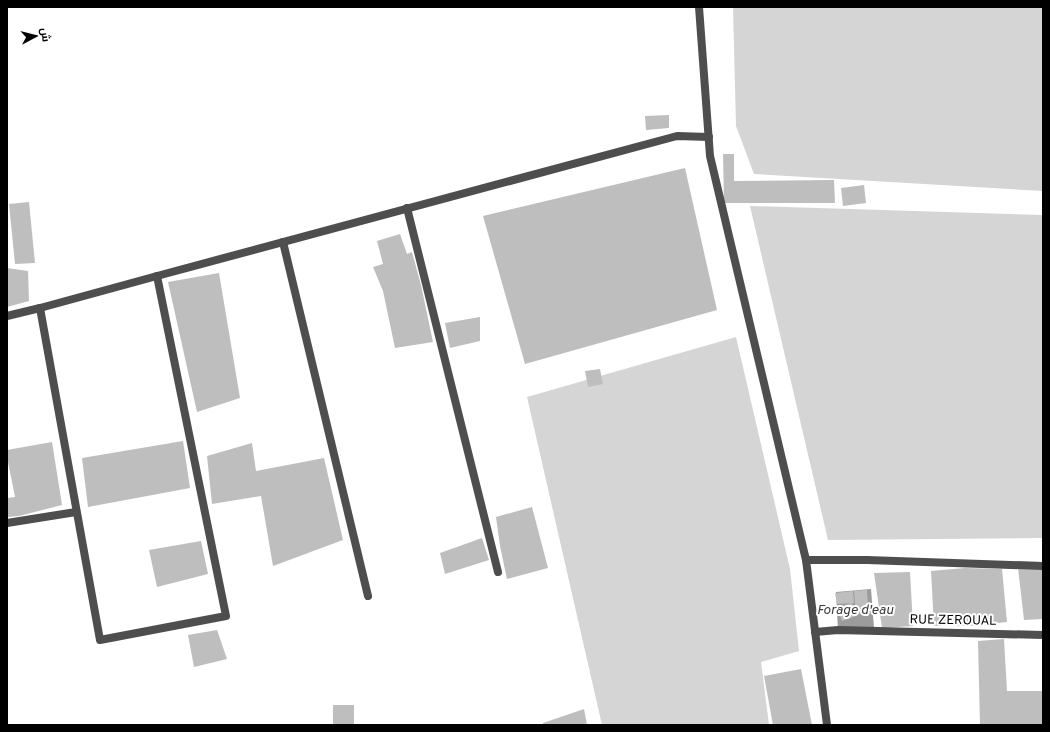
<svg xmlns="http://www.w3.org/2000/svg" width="1050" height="732" viewBox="0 0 1050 732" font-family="Overpass,Cairo,sans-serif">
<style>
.green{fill:#d5d5d5}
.water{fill:#9c9c9c}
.building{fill:#bebebe}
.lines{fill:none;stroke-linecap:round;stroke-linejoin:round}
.minor{stroke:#4e4e4e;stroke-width:8}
.labels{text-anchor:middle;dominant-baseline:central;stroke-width:4;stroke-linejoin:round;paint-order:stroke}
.street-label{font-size:13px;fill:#000;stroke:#fff}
.water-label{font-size:14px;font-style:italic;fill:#3d3d3d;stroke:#fff}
</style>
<rect width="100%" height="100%" fill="#fff"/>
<g class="green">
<polygon points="733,7 1043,7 1043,191 754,174 736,126"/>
<polygon points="750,206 1043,215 1043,538 828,540"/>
<polygon points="736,337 790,569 799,651 761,662 769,725 602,725 527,397"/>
</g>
<polygon class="water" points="871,589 874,628 838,630 836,592"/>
<g class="building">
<polygon points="669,115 669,128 646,130 645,116"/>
<polygon points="723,154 734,154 734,181 834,180 835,203 724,203"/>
<polygon points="685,168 717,310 525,364 483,216"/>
<polygon points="864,185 866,203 843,206 841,188"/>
<polygon points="29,202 35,263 15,264 9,204"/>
<polygon points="400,234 407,254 412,252 421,285 433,342 395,348 383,291 373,267 383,264 377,241"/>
<polygon points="7,268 28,271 29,301 7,307"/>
<polygon points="219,273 240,398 197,412 168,282"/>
<polygon points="480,317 480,341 450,348 445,323"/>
<polygon points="600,369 603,384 588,387 585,371"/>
<polygon points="183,441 190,488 88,507 82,458"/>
<polygon points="52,442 62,505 19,516 7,517 7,498 15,497 7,457 7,450"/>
<polygon points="252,443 256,471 324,458 343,540 273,566 261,496 212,504 207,456"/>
<polygon points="532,507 548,568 507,579 500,546 496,517"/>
<polygon points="482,538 489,560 445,574 440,553"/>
<polygon points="201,541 208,574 157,587 149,550"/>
<polygon points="1043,567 1043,619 1024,620 1018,568"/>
<polygon points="965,568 1002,569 1007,622 968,626 934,626 931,571"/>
<polygon points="910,572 913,626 882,628 874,573"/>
<polygon points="867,590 868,613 856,614 854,591"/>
<polygon points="853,591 854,603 852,603 856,616 842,621 837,608 851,603 837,604 835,593"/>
<polygon points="217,630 227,659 194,667 188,635"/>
<polygon points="1004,639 1007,691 1043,691 1043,725 980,725 978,641"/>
<polygon points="801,669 812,725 773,725 764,676"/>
<rect x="333" y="705" width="21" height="20"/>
<polygon points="584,709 587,725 543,725 543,723"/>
</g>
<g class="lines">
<g class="minor">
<polyline points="699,7 710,156 806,560 827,725"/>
<polyline points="407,208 498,572"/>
<polyline points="283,242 368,596"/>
<polyline points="40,308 100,640 226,616 157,276"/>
<polyline points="7,316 40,308 157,276 677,136 709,137"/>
<polyline points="7,523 76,512"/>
<polyline points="806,560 867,560 1043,566"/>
<polyline points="815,632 838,630 1043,635"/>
</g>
</g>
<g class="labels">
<g class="street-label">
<text transform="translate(953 621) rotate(1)">RUE ZEROUAL</text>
</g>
<g class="water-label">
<text x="855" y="610">Forage d'eau</text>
</g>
</g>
<rect width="1050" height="732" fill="none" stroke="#000000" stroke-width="16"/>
<g transform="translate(36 36) rotate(83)" stroke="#ffffff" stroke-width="3" paint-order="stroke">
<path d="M0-3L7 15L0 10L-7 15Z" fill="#000000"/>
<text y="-6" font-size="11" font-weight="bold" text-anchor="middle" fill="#000000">ش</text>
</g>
</svg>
